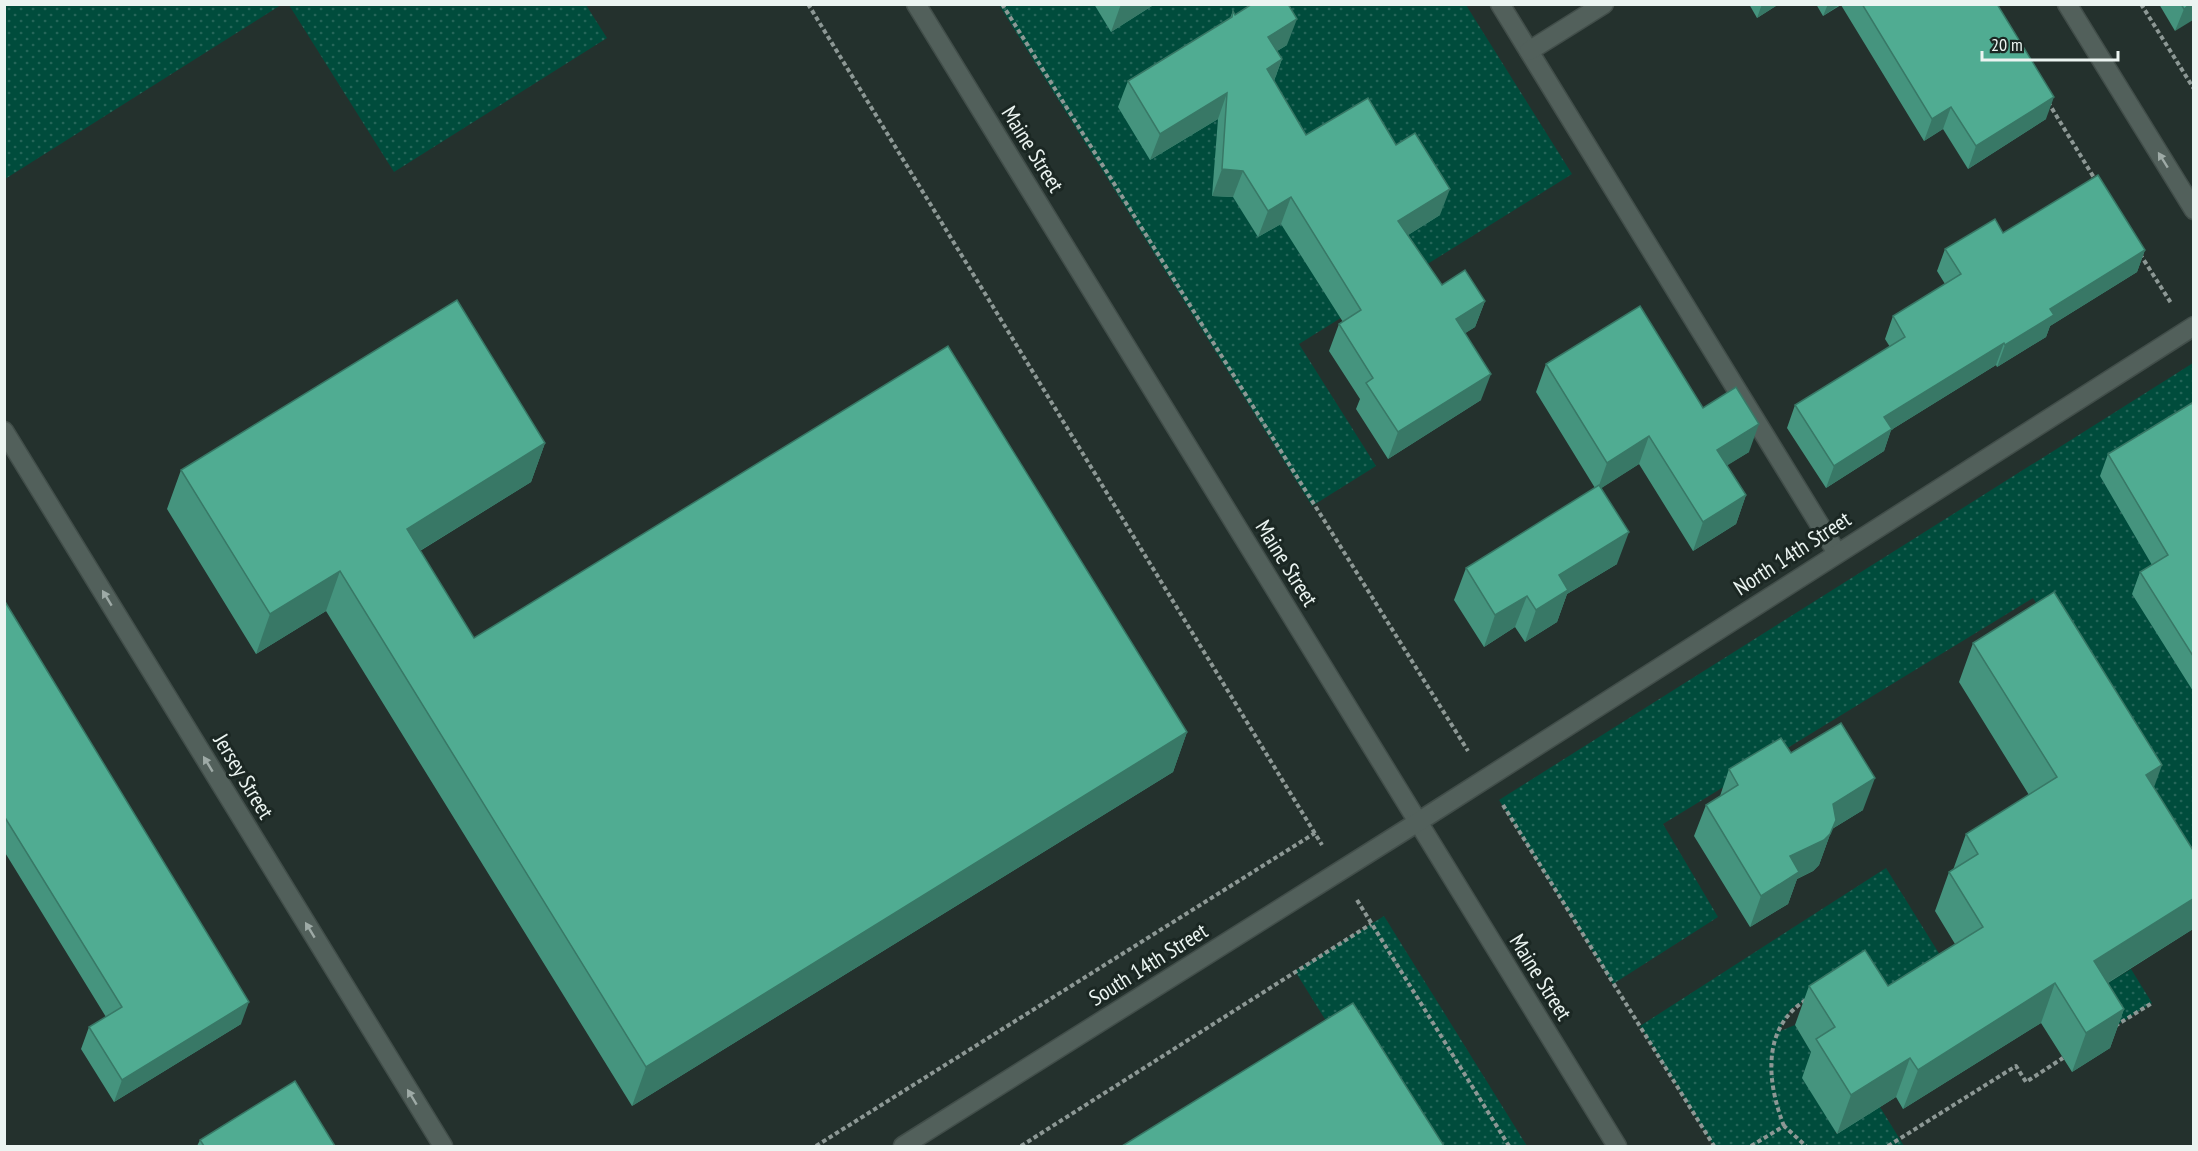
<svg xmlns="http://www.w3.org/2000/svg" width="2198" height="1151" viewBox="0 0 2198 1151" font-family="'PT Sans Narrow',sans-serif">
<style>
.grass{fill:url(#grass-dots)}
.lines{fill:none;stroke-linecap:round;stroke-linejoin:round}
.minor-casing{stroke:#424e4a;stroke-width:21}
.path{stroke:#8d9895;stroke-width:4;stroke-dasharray:4.5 3;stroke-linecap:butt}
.minor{stroke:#52605b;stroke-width:18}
.wall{fill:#45947e}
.shaded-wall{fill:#387866}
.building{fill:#50ac92;stroke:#387866;stroke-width:1.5}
.oneway{fill:#9eaaa6}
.labels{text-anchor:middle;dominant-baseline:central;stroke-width:6;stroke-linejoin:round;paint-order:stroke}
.street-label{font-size:22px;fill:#ebf4f1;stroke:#1b2723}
</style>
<defs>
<pattern id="grass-dots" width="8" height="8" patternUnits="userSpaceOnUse" patternTransform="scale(1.5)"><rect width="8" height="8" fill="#004c3c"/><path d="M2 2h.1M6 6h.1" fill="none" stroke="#256659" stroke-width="1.8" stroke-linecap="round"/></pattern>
</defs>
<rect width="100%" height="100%" fill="#24312d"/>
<g class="grass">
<polygon points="5,4 281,4 281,5 5,179"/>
<polygon points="289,5 586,5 607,38 394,172"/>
<polygon points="999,5 1466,5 1572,174 1299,344 1376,466 1312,506"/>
<polygon points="2193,363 2193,856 2033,598 1663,824 1718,917 1613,984 1499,800"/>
<polygon points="1886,868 1953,976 1873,1025 1843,977 1791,1009 1778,1032 1795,1025 1820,1066 1836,1134 1880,1107 1904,1146 1714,1146 1640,1026"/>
<polygon points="1384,916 1527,1146 1404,1146 1295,971"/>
<polygon points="2131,969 2152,1003 2101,1035 2080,1000"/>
</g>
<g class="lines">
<g class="minor-casing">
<g id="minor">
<polyline points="916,4 1617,1146"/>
<polyline points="1500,4 1837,553"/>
<polyline points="2067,4 2194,210"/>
<polyline points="1529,51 1604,4"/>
<polyline points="4,431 443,1146"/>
<polyline points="903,1146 1418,822 2194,326"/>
</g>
</g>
<g class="path">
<polyline points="808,4 1322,845"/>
<polyline points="1002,4 1468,751"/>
<polyline points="2141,4 2194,89"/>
<polyline points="2048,102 2096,181"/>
<polyline points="2140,254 2171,303"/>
<polyline points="1503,805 1714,1146"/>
<polyline points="1357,900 1509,1146"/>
<polyline points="2115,1026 2152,1003"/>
<path d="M 1784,1126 C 1767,1083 1761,1028 1806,1000"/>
<polyline points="816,1146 1315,833"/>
<polyline points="1021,1146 1371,924"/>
<polyline points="1751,1146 1784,1126 1806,1146"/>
<polyline points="1888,1146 2016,1066 2026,1082 2063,1058"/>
</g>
<use href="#minor" class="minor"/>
</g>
<g class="wall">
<polygon points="1094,4 1155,4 1111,32"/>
<polygon points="1749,4 1779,4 1757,18"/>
<polygon points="1816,4 1997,4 2046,119 1968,169 1943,129 1924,141 1841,5 1823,16"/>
<polygon points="2159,4 2193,4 2175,31"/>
<polygon points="1233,11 1235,15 1287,45 1277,51 1282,59 1274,81 1306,135 1396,145 1440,215 1408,235 1442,285 1485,301 1475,327 1465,333 1481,400 1388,459 1356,409 1360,399 1329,351 1339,324 1343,322 1281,224 1258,237 1233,197 1212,196 1218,119 1150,160 1118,107 1128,81 1230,18"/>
<polygon points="2003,233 2145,250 2137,272 2050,326 2046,337 1997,367 1996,365 1891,430 1884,451 1826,488 1787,428 1795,405 1890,347 1885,339 1893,316 1945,284 1937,271 1945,249"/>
<polygon points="1546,364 1703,408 1749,452 1727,465 1746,495 1736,524 1693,551 1639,464 1601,488 1617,564 1567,594 1557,622 1525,642 1515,627 1484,647 1454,600 1466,568 1595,488 1536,392"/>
<polygon points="2193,406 2193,691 2132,594 2140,572 2152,565 2100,476 2108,454"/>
<polygon points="545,443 531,482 420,551 474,638 1187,732 1173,772 632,1106 326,611 256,654 167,509 181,470"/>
<polygon points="4,600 241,1024 114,1102 81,1049 89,1027 106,1017 4,851"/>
<polygon points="1973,643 2154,788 2193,850 2193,929 2108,983 2124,1009 2110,1048 2072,1072 2041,1023 1903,1109 1896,1097 1837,1134 1802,1078 1811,1052 1795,1025 1809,986 1888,986 1955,944 1935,911 1949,872 1953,870 1966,834 2029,795 1959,682"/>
<polygon points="1791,753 1863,810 1832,829 1819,865 1813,871 1797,879 1788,904 1750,927 1694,836 1706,805 1720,796 1729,769"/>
<polygon points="200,1140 335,1146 197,1146"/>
</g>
<g class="shaded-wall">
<polygon points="1121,4 1155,4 1111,32"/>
<polygon points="1762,4 1779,4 1757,18"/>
<polygon points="1828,4 1841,4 1823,16"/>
<polygon points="2190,4 2193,4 2193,20 2175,31 2184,9"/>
<polygon points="1297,19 1287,45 1258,63 1268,37"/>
<polygon points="1282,59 1272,86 1267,69"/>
<polygon points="1227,93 1218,119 1150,160 1160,134"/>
<polygon points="2054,97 2046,119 1968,169 1976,146"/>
<polygon points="1951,107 1943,129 1924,141 1932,119"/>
<polygon points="1222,169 1243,171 1233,197 1212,196"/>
<polygon points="1450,189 1440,215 1389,247 1398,221"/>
<polygon points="1291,197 1281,224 1258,237 1268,211"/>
<polygon points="2145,250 2137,272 2050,326 2046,337 1997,367 2005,345 2050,309"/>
<polygon points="1485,301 1475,327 1447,345 1456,319"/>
<polygon points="2004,343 1996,365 1891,430 1884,451 1826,488 1834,466 1884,417"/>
<polygon points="1491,374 1481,400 1388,459 1398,432"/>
<polygon points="1759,424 1749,452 1707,478 1717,450"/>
<polygon points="1649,436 1639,464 1597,491 1607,463"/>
<polygon points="545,443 531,482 392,568 407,529"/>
<polygon points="1746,495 1736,524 1693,551 1703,522"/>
<polygon points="1629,532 1617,564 1567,594 1557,622 1525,642 1536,610 1559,575"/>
<polygon points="340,571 326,611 256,654 270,614"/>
<polygon points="1527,596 1515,627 1484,647 1495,615"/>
<polygon points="1187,732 1173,772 632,1106 646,1067"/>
<polygon points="2162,765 2148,804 2146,775"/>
<polygon points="1875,778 1863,810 1832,829 1819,865 1813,871 1797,879 1788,904 1750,927 1761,896 1790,856 1833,804"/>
<polygon points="2193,899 2193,929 2080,1000 2094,961"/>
<polygon points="2055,983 2041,1023 1903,1109 1918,1070"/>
<polygon points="249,1002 241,1024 114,1102 122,1080"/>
<polygon points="2124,1009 2110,1048 2072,1072 2086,1033"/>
<polygon points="1910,1058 1896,1097 1837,1134 1851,1095"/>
</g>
<g class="building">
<polygon points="1252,4 1288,4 1297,19 1268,37 1282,59 1267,69 1306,135 1368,98 1396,145 1415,133 1450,189 1398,221 1442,285 1465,270 1485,301 1456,319 1491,374 1398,432 1366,383 1373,378 1339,324 1361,310 1291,197 1268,211 1243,171 1222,169 1227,93 1160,134 1128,81 1232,17 1233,11 1235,15"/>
<polygon points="1862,4 1997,4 2054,97 1976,146 1951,107 1932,119"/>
<polygon points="2181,4 2190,4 2184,9"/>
<polygon points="2098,175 2145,250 2050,309 2054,315 2005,345 2004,343 1884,417 1892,429 1834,466 1795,405 1905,337 1893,316 1961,274 1945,249 1995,219 2003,233"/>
<polygon points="457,300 545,443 407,529 474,638 948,346 1187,732 646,1067 340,571 270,614 181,470"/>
<polygon points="1640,306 1703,408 1736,387 1759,424 1717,450 1746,495 1703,522 1649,436 1607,463 1546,364"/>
<polygon points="2192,403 2193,406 2193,656 2140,572 2168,555 2108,454"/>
<polygon points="1599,485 1629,532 1559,575 1568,590 1536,610 1527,596 1495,615 1466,568"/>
<polygon points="2054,592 2162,765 2146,775 2193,850 2193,899 2094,961 2124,1009 2086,1033 2055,983 1918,1070 1910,1058 1851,1095 1816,1039 1835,1027 1809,986 1865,950 1888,986 1983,927 1949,872 1978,854 1966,834 2057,777 1973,643"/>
<polygon points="4,600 249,1002 122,1080 89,1027 122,1007 4,816"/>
<polygon points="1841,723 1875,778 1833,804 1836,820 1830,834 1824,840 1790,856 1799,872 1761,896 1706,805 1738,785 1729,769 1781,738 1791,753"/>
<polygon points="1353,1003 1444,1146 1122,1146"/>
<polygon points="295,1081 335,1146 204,1146 200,1140"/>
</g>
<defs><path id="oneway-solid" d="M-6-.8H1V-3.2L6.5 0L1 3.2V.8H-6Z" transform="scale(1.5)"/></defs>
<g class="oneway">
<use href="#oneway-solid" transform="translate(2163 160) rotate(-122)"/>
<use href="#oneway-solid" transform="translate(107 598) rotate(-121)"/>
<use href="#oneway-solid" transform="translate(208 764) rotate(-121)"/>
<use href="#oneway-solid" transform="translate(310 930) rotate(-121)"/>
<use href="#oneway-solid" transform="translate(412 1097) rotate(-121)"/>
</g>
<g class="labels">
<g class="street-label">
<text transform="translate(1033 149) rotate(58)">Maine Street</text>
<text transform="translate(1792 553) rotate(-33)">North 14th Street</text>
<text transform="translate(1287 563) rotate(58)">Maine Street</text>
<text transform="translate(244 776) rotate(59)">Jersey Street</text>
<text transform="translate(1148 964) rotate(-32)">South 14th Street</text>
<text transform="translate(1541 977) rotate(58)">Maine Street</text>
</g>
</g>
<rect width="2198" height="1151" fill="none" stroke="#ebf4f1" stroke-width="12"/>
<path d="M1982 51v9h136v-9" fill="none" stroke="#ebf4f1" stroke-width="3"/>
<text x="1991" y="51" font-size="18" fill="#ebf4f1" stroke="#1b2723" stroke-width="4.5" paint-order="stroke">20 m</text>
</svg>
